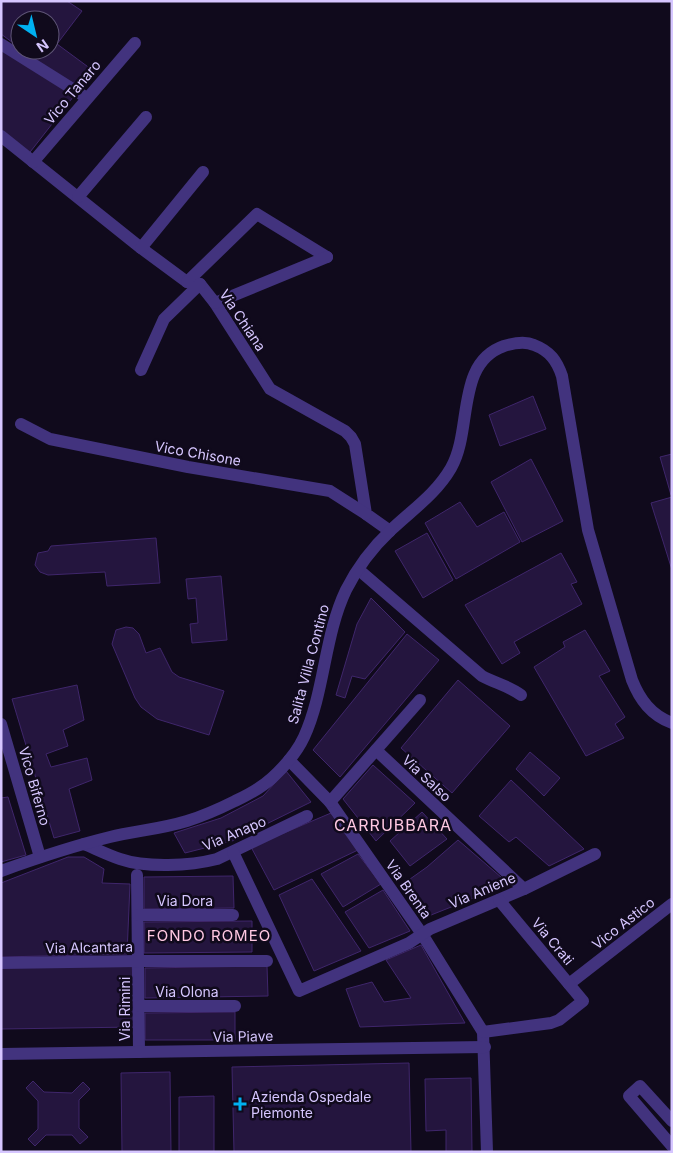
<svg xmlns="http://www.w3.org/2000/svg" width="673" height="1153" viewBox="0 0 673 1153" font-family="Inter,sans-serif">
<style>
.building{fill:#24153e;stroke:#3f266b}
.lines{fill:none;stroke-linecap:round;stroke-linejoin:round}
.minor{stroke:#42337e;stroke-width:12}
.poi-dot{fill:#00b1f1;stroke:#100a1c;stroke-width:2}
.labels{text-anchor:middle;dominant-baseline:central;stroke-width:5;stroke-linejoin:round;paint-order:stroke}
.street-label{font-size:14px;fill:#d6c6ff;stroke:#100a1c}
.poi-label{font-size:14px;fill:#d6c6ff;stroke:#100a1c;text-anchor:start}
.neighbourhood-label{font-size:15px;letter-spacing:1px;fill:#ffc8e2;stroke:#100a1c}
.quarter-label{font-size:16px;letter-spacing:1px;fill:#ffc8e2;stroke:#100a1c}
</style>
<rect width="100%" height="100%" fill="#100a1c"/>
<g class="building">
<polygon points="1,1 67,1 82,11 57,44 95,72 77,92 22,50 50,50 50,20 20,20 20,48 1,34"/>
<polygon points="1,49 77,92 27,156 1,133"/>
<polygon points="533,396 546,429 500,446 489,415"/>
<polygon points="672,454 672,495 671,495 660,457"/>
<polygon points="531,459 563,521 522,542 491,482"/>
<polygon points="672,497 672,570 651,503"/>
<polygon points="460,502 477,527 504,512 520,542 456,579 425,523"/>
<polygon points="427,533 453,580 423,598 395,551"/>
<polygon points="156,538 160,583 107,586 105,572 48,575 40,572 35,565 38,553 48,551 51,546"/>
<polygon points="561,553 577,582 571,584 582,604 514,642 520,653 502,664 465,605"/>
<polygon points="221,576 227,640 192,643 190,624 198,623 196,598 188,599 186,579"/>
<polygon points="371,598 405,632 365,679 352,676 345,698 336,695 357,624"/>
<polygon points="126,627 133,628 139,634 146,653 160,648 172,672 179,677 224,691 209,735 157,719 141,707 135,698 112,644 116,630"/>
<polygon points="585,630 610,671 599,676 625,717 615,724 624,738 586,756 534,667 565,647 563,642"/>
<polygon points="407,634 439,660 340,777 313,750"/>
<polygon points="458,680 510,726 452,793 401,748"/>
<polygon points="77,685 84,720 63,730 68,746 46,754 51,767 87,758 92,780 69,789 80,831 54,838 12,699"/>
<polygon points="530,752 560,778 544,796 516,769"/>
<polygon points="373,765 415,803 376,841 343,799"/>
<polygon points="286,771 311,802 232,841 185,853 174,833 221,818 263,796"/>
<polygon points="511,780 584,849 549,866 516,837 509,842 479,816"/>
<polygon points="8,797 26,855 1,862 1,798"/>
<polygon points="422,812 447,839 410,866 390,841"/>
<polygon points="331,813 358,850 274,890 251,847"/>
<polygon points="458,840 509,884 426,917 403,884 427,867"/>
<polygon points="358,854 381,884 343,907 321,874"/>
<polygon points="68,857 84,857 104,869 102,883 130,884 127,954 1,957 1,883"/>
<polygon points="233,876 234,908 144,909 144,877"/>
<polygon points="312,879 361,951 314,971 279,895"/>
<polygon points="383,890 410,931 369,948 345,912"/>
<polygon points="252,921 252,952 144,953 144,922"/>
<polygon points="421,945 465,1023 360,1027 346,989 372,982 384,1002 411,998 386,960"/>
<polygon points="132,962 135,1027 1,1029 1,965"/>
<polygon points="267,966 268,996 145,998 145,968"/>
<polygon points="235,1012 235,1040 145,1040 145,1013"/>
<polygon points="409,1063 411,1152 234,1152 232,1067"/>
<polygon points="170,1072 171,1152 122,1152 121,1073"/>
<polygon points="471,1078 472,1152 446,1152 446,1130 426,1131 425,1079"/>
<polygon points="33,1081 44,1092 72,1093 83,1082 90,1089 79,1100 79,1128 88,1137 80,1144 72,1135 46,1135 35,1146 28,1139 38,1129 38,1101 26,1088"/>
<polygon points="214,1096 214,1152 179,1152 179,1097"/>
</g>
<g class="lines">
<g class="minor">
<polyline points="1,44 87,98"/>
<polyline points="1,136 141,248 187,282 200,284 215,303 270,389 345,431 351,437 355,444 366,514 390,531"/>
<polyline points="33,162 135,43"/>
<polyline points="78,197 146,117"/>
<polyline points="141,248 203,172"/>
<polyline points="187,282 257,214 327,257"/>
<polyline points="215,303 327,257"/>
<polyline points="141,370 164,319 200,284"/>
<polyline points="21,424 50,439 188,467 330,491 366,514"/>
<path d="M 359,570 L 482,676 C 495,683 509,686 521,695"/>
<polyline points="1,724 40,857"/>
<polyline points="376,750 524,889"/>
<polyline points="289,760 330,802 422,934 483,1032 487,1152"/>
<polyline points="330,802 420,700"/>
<path d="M 84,844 C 96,849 108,855 120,859 C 146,868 190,866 217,859 L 307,816"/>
<polyline points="233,852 299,991 409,943 430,929 524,889 595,854"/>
<path d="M 1,871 C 37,858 73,846 110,837 C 135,831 161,829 187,821 C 203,816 219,809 235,801 C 248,795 261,788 272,778 C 285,766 297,752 304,737 C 325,691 324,636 346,590 C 357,568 373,547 391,530 C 412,510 436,494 451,468 C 473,430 455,363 504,346 C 514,343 525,341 534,345 C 550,351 557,361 562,376 L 588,530 L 632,680 C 640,700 651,715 672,723"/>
<polyline points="137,875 139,1052"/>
<polyline points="138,915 233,915"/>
<polyline points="1,963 139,961 267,961"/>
<polyline points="569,984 672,904"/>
<polyline points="139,1006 235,1006"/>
<polyline points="483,1032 551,1023 559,1020 583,1001 499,900"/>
<polyline points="1,1054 485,1047"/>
<polyline points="672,1121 640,1086 629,1096 672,1146"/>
</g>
</g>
<path class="poi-dot" d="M237.5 1096.5h5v5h5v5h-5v5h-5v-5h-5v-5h5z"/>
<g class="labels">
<g class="street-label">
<text transform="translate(72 92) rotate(-50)">Vico Tanaro</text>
<text transform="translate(243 320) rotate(56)">Via Chiana</text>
<text transform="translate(198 453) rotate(10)">Vico Chisone</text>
<text transform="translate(308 664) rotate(-75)">Salita Villa Contino</text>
<text transform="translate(427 778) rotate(43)">Via Salso</text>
<text transform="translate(35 786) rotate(74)">Vico Biferno</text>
<text transform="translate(234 833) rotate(-23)">Via Anapo</text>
<text transform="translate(409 889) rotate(55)">Via Brenta</text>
<text transform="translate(482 890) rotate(-23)">Via Aniene</text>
<text x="185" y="900">Via Dora</text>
<text transform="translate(623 923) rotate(-38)">Vico Astico</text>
<text transform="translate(553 941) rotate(50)">Via Crati</text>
<text transform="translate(89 947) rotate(-1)">Via Alcantara</text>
<text x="187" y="991">Via Olona</text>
<text transform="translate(124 1009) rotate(-90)">Via Rimini</text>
<text transform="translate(243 1036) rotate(-1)">Via Piave</text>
</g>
<g class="poi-label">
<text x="251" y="1096">Azienda Ospedale<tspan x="251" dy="16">Piemonte</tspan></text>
</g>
<g class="neighbourhood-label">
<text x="209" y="935">FONDO ROMEO</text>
</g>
<g class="quarter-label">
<text x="393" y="825">CARRUBBARA</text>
</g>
</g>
<rect width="673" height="1153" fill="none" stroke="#d6c6ff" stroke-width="5"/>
<g transform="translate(35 35) rotate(145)"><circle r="24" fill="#100a1c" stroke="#5f5577"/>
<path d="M0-4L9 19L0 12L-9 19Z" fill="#00b1f1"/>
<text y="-8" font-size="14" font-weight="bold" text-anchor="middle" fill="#d6c6ff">N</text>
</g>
</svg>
